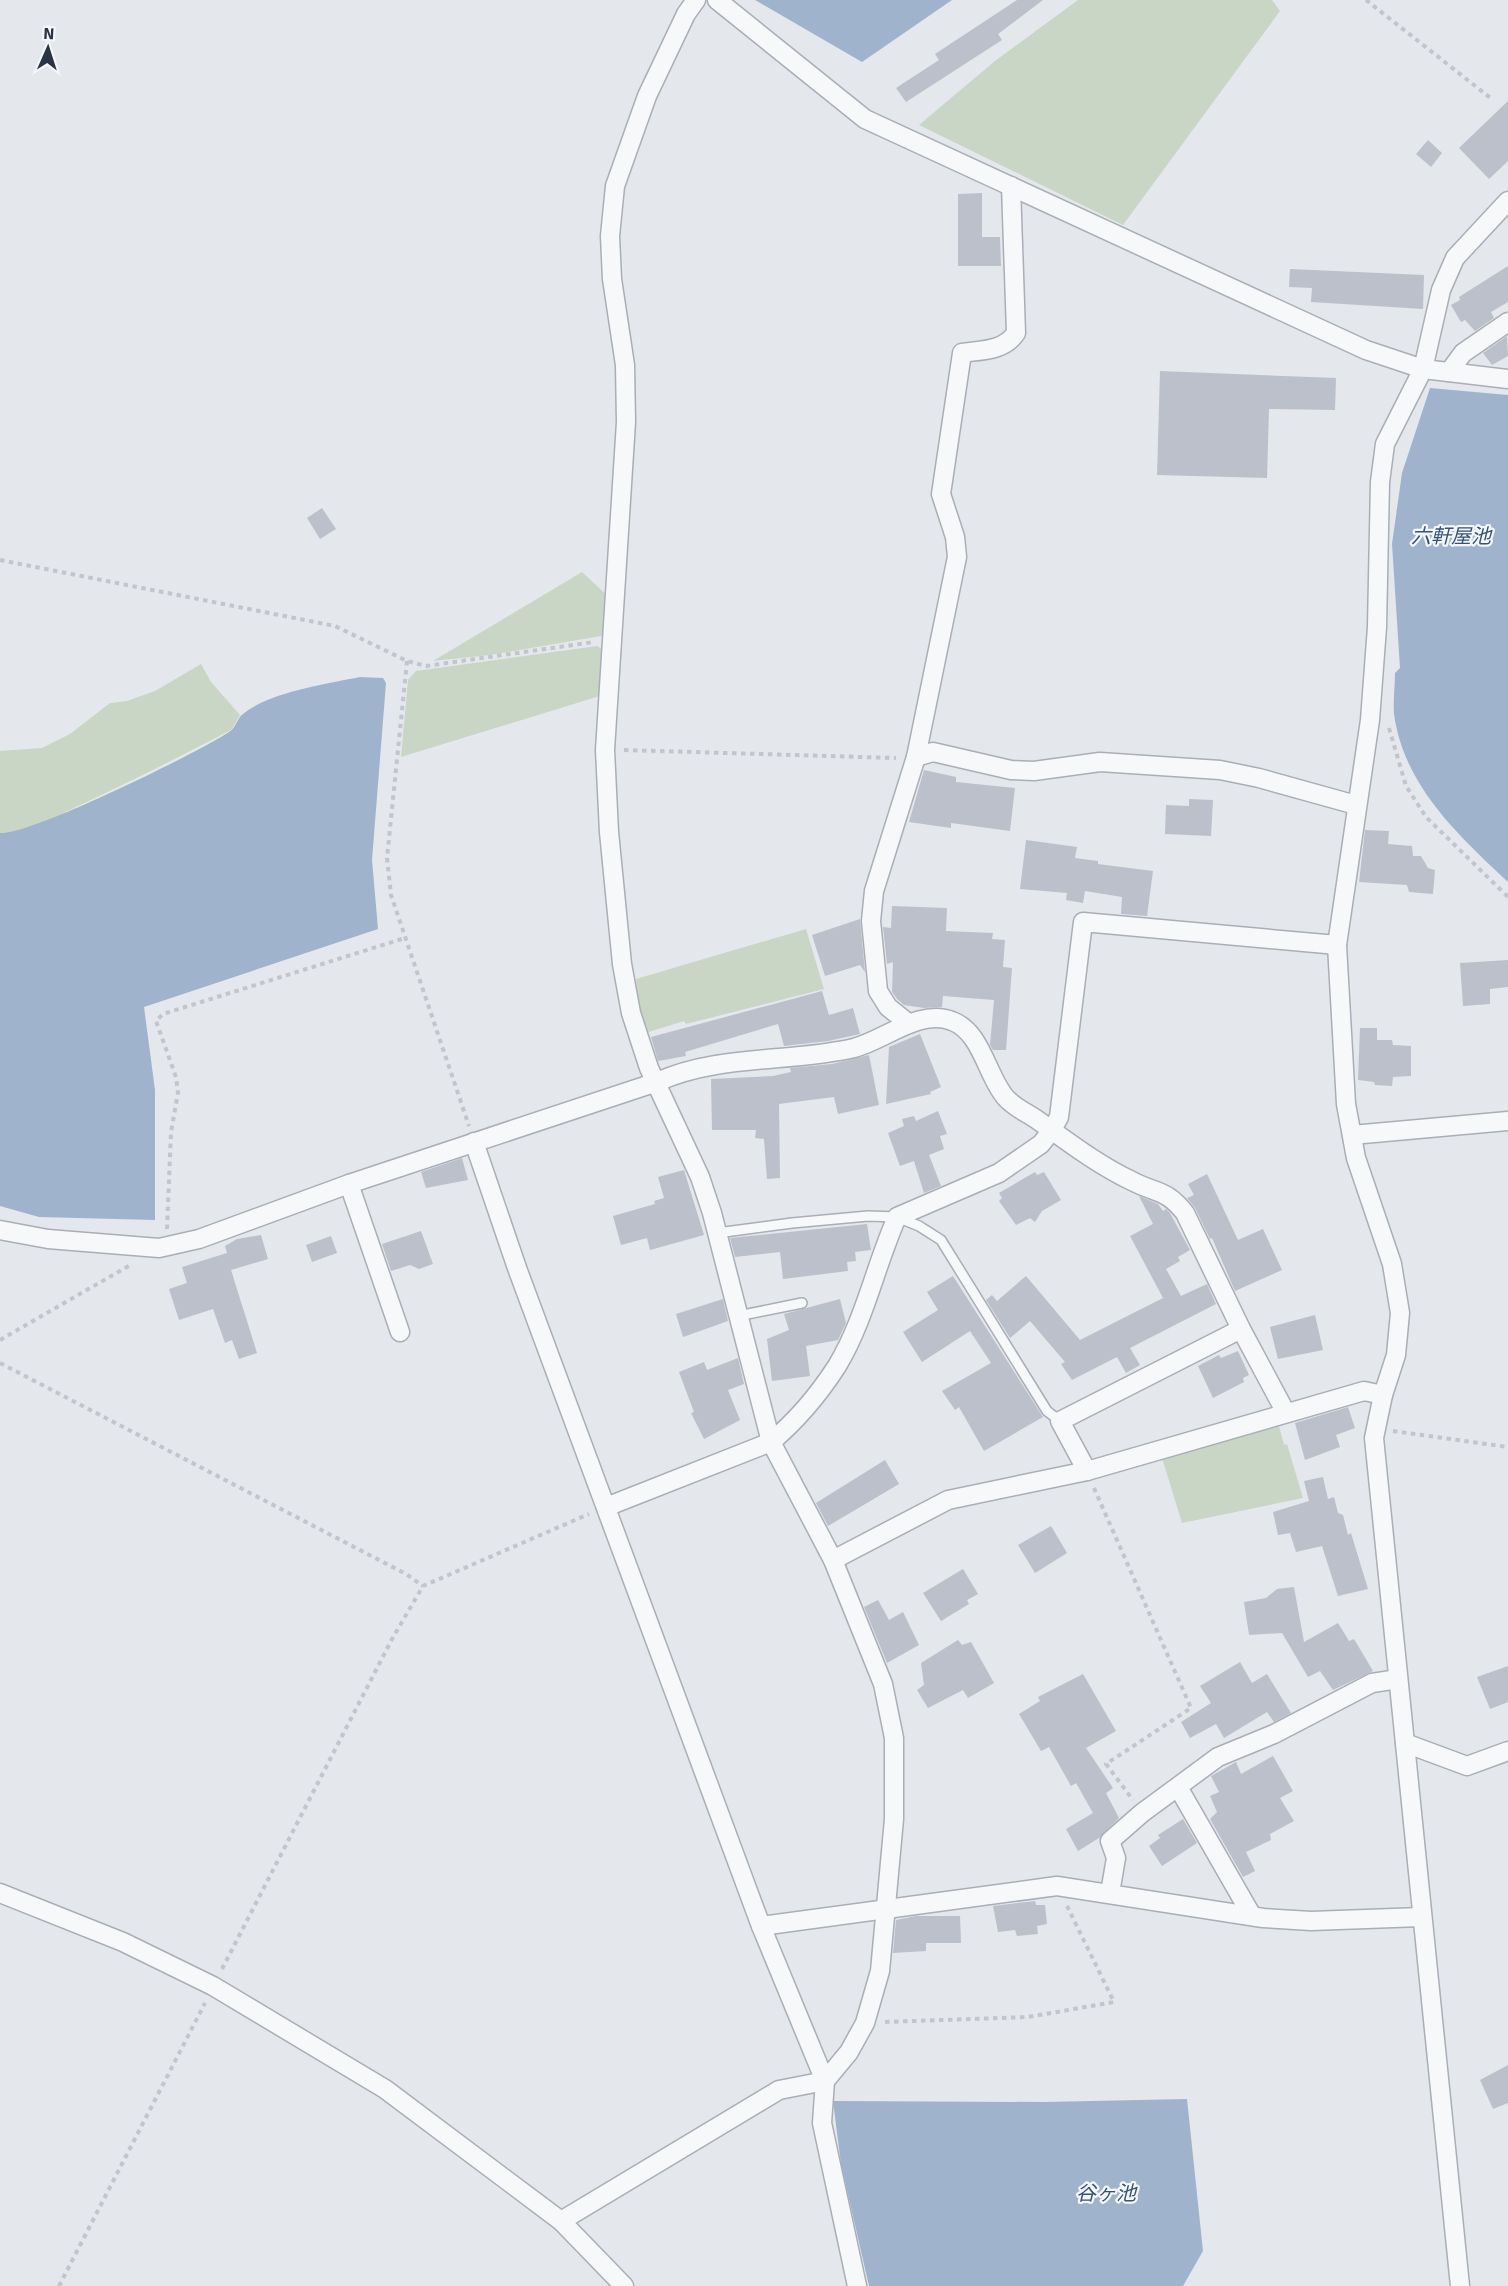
<svg xmlns="http://www.w3.org/2000/svg" width="1508" height="2286" viewBox="0 0 1508 2286" font-family="Signika,'Noto Sans JP',sans-serif">
<style>
.green{fill:#c9d6c5}
.water{fill:#9fb4cc}
.building{fill:#bbc0ca}
.lines{fill:none;stroke-linecap:round;stroke-linejoin:round}
.lane-casing{stroke:#a9aeb7;stroke-width:12}
.street-casing{stroke:#a9aeb7;stroke-width:21}
.path{stroke:#c2c5cb;stroke-width:4;stroke-dasharray:4.5 4.5;stroke-linecap:butt}
.lane{stroke:#f7f8fa;stroke-width:9}
.street{stroke:#f7f8fa;stroke-width:18}
.labels{text-anchor:middle;dominant-baseline:central;stroke-width:4.5;stroke-linejoin:round;paint-order:stroke}
.water-label{font-size:20px;font-style:italic;fill:#34527a;stroke:#f4f6f9}
</style>
<rect width="100%" height="100%" fill="#e4e7ec"/>
<g class="green">
<polygon points="1078,0 1272,0 1280,11 1123,225 919,125 995,61"/>
<polygon points="582,572 612,600 609,629 601,636 490,655 433,661"/>
<polygon points="597,646 604,650 603,695 401,757 408,680 416,671"/>
<path d="M 201,664 L 211,682 L 240,715 L 231,730 C 181,756 130,782 78,806 C 54,817 26,835 0,833 L 0,751 L 42,748 L 70,734 L 110,703 L 127,701 L 155,691 Z"/>
<polygon points="806,929 824,989 686,1024 684,1021 645,1033 637,998 636,979"/>
<polygon points="1279,1426 1284,1445 1287,1444 1303,1498 1182,1523 1162,1458"/>
</g>
<g class="water">
<polygon points="755,0 952,0 862,62"/>
<path d="M 1430,388 L 1508,395 L 1508,882 C 1458,835 1404,786 1394,714 C 1393,701 1395,686 1395,673 L 1400,668 L 1392,544 L 1402,473 Z"/>
<path d="M 360,677 L 383,678 L 386,683 L 372,860 L 378,929 L 144,1007 L 155,1090 L 155,1220 L 39,1217 L 0,1206 L 0,833 C 29,836 199,752 229,732 C 236,728 237,718 243,714 C 270,692 326,684 360,677 Z"/>
<polygon points="1187,2099 1203,2251 1183,2286 869,2286 841,2164 833,2101 1044,2102"/>
</g>
<g class="building">
<polygon points="1017,0 1043,0 998,34 1002,40 906,102 896,88 939,60 935,54"/>
<polygon points="1508,101 1508,161 1489,179 1459,148"/>
<polygon points="1428,140 1442,153 1431,167 1416,154"/>
<polygon points="982,193 982,237 1000,237 1001,266 958,266 958,194"/>
<polygon points="1508,266 1508,302 1491,312 1494,318 1475,331 1465,320 1461,322 1451,305 1460,300 1459,297"/>
<polygon points="1290,269 1424,275 1423,309 1311,302 1312,288 1289,287"/>
<polygon points="1507,336 1508,356 1492,365 1483,353"/>
<polygon points="1160,371 1336,378 1335,410 1269,409 1267,478 1157,475"/>
<polygon points="322,508 336,529 320,539 307,518"/>
<polygon points="924,770 956,777 956,782 1015,788 1010,831 951,823 951,828 909,822"/>
<polygon points="1189,799 1213,800 1211,836 1165,834 1166,805 1189,806"/>
<polygon points="1365,830 1389,831 1388,844 1412,846 1413,856 1421,856 1428,868 1435,870 1433,894 1409,892 1407,885 1359,882"/>
<polygon points="1026,840 1077,847 1075,858 1098,861 1098,864 1153,871 1147,916 1121,914 1122,897 1085,891 1083,903 1066,900 1067,893 1020,889"/>
<polygon points="892,906 947,908 946,931 993,933 992,939 1005,940 1003,967 1012,968 1006,1050 993,1050 990,1045 994,1000 943,996 942,1007 924,1008 904,1005 897,999 892,992 893,962 887,964 883,927 891,928"/>
<polygon points="860,919 865,972 860,965 825,976 812,935"/>
<polygon points="1508,960 1508,987 1490,989 1490,1004 1463,1006 1460,963"/>
<polygon points="822,991 829,1015 853,1008 860,1034 828,1041 784,1046 778,1024 685,1052 686,1056 658,1061 651,1037"/>
<polygon points="1360,1028 1377,1028 1377,1040 1392,1040 1393,1045 1411,1046 1411,1076 1393,1077 1392,1086 1375,1085 1374,1082 1358,1080"/>
<polygon points="920,1034 941,1087 930,1092 931,1094 886,1104 889,1047"/>
<polygon points="869,1055 879,1105 838,1114 834,1097 779,1104 780,1178 767,1179 764,1139 755,1138 756,1130 712,1130 711,1079 773,1076 791,1072 790,1068 832,1064"/>
<polygon points="938,1111 947,1134 940,1136 944,1149 929,1155 941,1186 924,1193 914,1161 900,1166 888,1133 904,1126 902,1119 914,1116 916,1121"/>
<polygon points="462,1158 468,1180 426,1188 421,1172"/>
<polygon points="684,1170 704,1235 650,1250 647,1238 621,1245 613,1216 655,1204 654,1201 664,1198 658,1177"/>
<polygon points="1035,1172 1037,1175 1044,1172 1061,1200 1042,1211 1035,1222 1030,1218 1016,1225 999,1201 1002,1198 999,1193"/>
<polygon points="1207,1174 1238,1240 1263,1229 1282,1270 1235,1291 1212,1238 1210,1239 1195,1208 1187,1198 1194,1195 1188,1184"/>
<polygon points="1139,1196 1158,1204 1163,1211 1166,1209 1170,1213 1190,1250 1178,1257 1180,1261 1166,1269 1181,1296 1207,1284 1216,1304 1130,1348 1140,1365 1126,1373 1117,1357 1072,1380 1061,1364 1065,1362 1030,1321 1010,1338 986,1300 992,1295 997,1301 1026,1276 1080,1340 1163,1298 1130,1236 1153,1224"/>
<polygon points="867,1224 871,1250 855,1252 856,1261 847,1262 848,1271 783,1279 780,1252 735,1257 730,1238"/>
<polygon points="421,1231 433,1264 419,1269 410,1265 391,1271 382,1244"/>
<polygon points="261,1235 268,1259 231,1270 257,1353 239,1359 232,1340 225,1343 213,1309 179,1320 169,1289 187,1283 182,1267 227,1253 225,1246 237,1239"/>
<polygon points="331,1236 337,1253 312,1262 306,1245"/>
<polygon points="953,1276 1043,1417 984,1451 959,1407 955,1410 942,1391 991,1363 970,1331 922,1362 903,1332 938,1310 927,1292"/>
<polygon points="723,1299 728,1321 683,1337 676,1314"/>
<polygon points="840,1299 846,1323 838,1340 806,1346 810,1376 772,1381 767,1339 789,1330 784,1314"/>
<polygon points="1315,1315 1323,1350 1278,1359 1270,1327"/>
<polygon points="1238,1351 1249,1375 1243,1378 1244,1382 1213,1398 1198,1366 1219,1355 1221,1358"/>
<polygon points="738,1358 744,1384 728,1390 740,1420 704,1439 691,1413 694,1412 679,1372 704,1362 707,1370"/>
<polygon points="1348,1407 1355,1428 1336,1435 1340,1447 1305,1460 1295,1423"/>
<polygon points="885,1460 899,1484 828,1526 816,1503"/>
<polygon points="1323,1477 1328,1499 1334,1497 1338,1513 1343,1515 1348,1535 1351,1533 1368,1589 1338,1596 1322,1546 1296,1552 1290,1533 1278,1535 1273,1512 1309,1501 1304,1481"/>
<polygon points="1051,1526 1067,1553 1035,1573 1018,1545"/>
<polygon points="963,1569 978,1594 967,1600 969,1604 941,1621 923,1593"/>
<polygon points="1294,1587 1304,1642 1338,1623 1349,1641 1354,1639 1373,1671 1333,1690 1320,1671 1308,1677 1282,1633 1249,1635 1244,1602 1266,1598 1277,1589"/>
<polygon points="878,1600 889,1620 903,1612 919,1645 887,1663 864,1607"/>
<polygon points="958,1640 962,1645 971,1642 994,1683 968,1698 963,1690 928,1708 917,1690 924,1685 921,1663"/>
<polygon points="1240,1662 1252,1683 1267,1674 1291,1713 1274,1722 1267,1712 1224,1738 1216,1724 1190,1738 1181,1722 1211,1703 1200,1686"/>
<polygon points="1508,1666 1508,1702 1490,1709 1477,1677"/>
<polygon points="1083,1674 1116,1731 1086,1748 1113,1788 1106,1793 1119,1818 1099,1838 1078,1851 1066,1829 1093,1813 1076,1783 1071,1786 1049,1747 1041,1751 1019,1714 1040,1701 1038,1697"/>
<polygon points="1273,1756 1293,1791 1280,1798 1294,1821 1270,1834 1271,1840 1246,1852 1255,1871 1243,1877 1210,1819 1217,1812 1210,1796 1219,1792 1211,1776 1236,1762 1241,1774"/>
<polygon points="1183,1819 1197,1843 1162,1866 1149,1846 1160,1838 1158,1835"/>
<polygon points="1035,1901 1036,1905 1045,1905 1047,1924 1037,1926 1038,1934 1017,1936 1015,1930 998,1932 993,1906"/>
<polygon points="916,1916 960,1916 961,1943 926,1943 926,1951 893,1953 896,1920"/>
<polygon points="1508,2065 1508,2103 1493,2109 1480,2080"/>
</g>
<g class="lines">
<g class="lane-casing">
<g id="lane">
<polyline points="717,1233 792,1223 868,1216 897,1217 919,1226 941,1240 1047,1411 1060,1421"/>
<polyline points="738,1316 802,1303"/>
</g>
</g>
<g class="street-casing">
<g id="street">
<polyline points="696,0 686,14 647,96 615,186 610,236 612,279 625,365 626,422 605,750 609,832 622,964 631,1013 649,1068 700,1177 712,1213 771,1442 833,1560 883,1684 894,1738 894,1819 880,1971 865,2023 849,2052 825,2081 822,2123 857,2286"/>
<polyline points="717,0 865,119 1366,350 1423,369 1508,379"/>
<polyline points="1449,372 1463,353 1508,322"/>
<polyline points="916,757 933,752 1011,770 1034,771 1100,762 1220,770 1259,778 1356,805"/>
<path d="M 908,1023 L 888,1007 L 878,991 L 871,921 L 874,891 L 916,757 L 957,557 L 955,537 L 941,494 L 962,353 C 982,350 1004,351 1016,333 L 1011,186"/>
<polyline points="1352,1135 1508,1121"/>
<polyline points="474,1142 517,1268 761,1926 825,2081 779,2090 561,2221"/>
<polyline points="349,1184 400,1332"/>
<path d="M 0,1230 L 48,1239 L 159,1248 L 199,1239 L 349,1184 L 657,1082 C 718,1054 790,1063 854,1048 C 885,1040 920,1008 952,1021 C 982,1032 987,1077 1006,1098 C 1014,1107 1027,1113 1036,1119 C 1067,1141 1098,1165 1132,1181 C 1157,1194 1166,1189 1185,1213 L 1241,1329 L 1286,1413"/>
<polyline points="1087,1471 1060,1421 1241,1329"/>
<path d="M 606,1507 L 771,1442 C 796,1421 819,1394 837,1366 C 864,1322 876,1264 897,1217 L 999,1173 L 1041,1144 L 1052,1130 L 1059,1117 L 1083,922 L 1337,945"/>
<polyline points="833,1560 948,1500 1087,1471 1364,1391 1383,1395"/>
<polyline points="1405,1743 1467,1766 1508,1751"/>
<polyline points="1178,1787 1252,1916"/>
<polyline points="0,1893 123,1942 213,1986 385,2089 561,2221 624,2286"/>
<polyline points="1110,1893 1116,1858 1110,1841 1142,1813 1218,1757 1274,1734 1372,1683 1398,1679"/>
<polyline points="761,1926 1057,1886 1263,1918 1311,1921 1421,1917"/>
<polyline points="1460,2286 1374,1438 1383,1395 1396,1355 1400,1313 1392,1264 1356,1158 1346,1104 1337,945 1370,720 1377,627 1380,482 1385,444 1423,369 1441,290 1455,258 1508,201"/>
</g>
</g>
<g class="path">
<polyline points="1366,0 1493,100"/>
<polyline points="0,560 335,626 407,661 426,666 594,642"/>
<polyline points="407,661 387,858 391,895 469,1126"/>
<polyline points="1389,728 1406,786 1426,817 1508,897"/>
<polyline points="624,750 896,758"/>
<polyline points="167,1229 171,1132 178,1093 176,1077 156,1021 163,1014 405,938"/>
<polyline points="0,1340 132,1264"/>
<polyline points="0,1363 406,1574 423,1586"/>
<polyline points="1393,1431 1508,1447"/>
<polyline points="1094,1488 1191,1708 1106,1764 1133,1800"/>
<polyline points="222,1969 392,1639 423,1586 589,1514"/>
<polyline points="885,2022 1028,2017 1114,2002 1067,1906"/>
<polyline points="59,2286 205,2003"/>
</g>
<use href="#lane" class="lane"/>
<use href="#street" class="street"/>
</g>
<g class="labels">
<g class="water-label">
<text x="1451" y="536">六軒屋池</text>
<text x="1106" y="2193">谷ヶ池</text>
</g>
</g>
<g transform="translate(48 48) rotate(3)" stroke="#f4f6f9" stroke-width="4.5" paint-order="stroke">
<path d="M0-4.5L10 22L0 15L-10 22Z" fill="#2b3445"/>
<text y="-9" font-size="16" font-weight="bold" text-anchor="middle" fill="#2b3445">N</text>
</g>
</svg>
